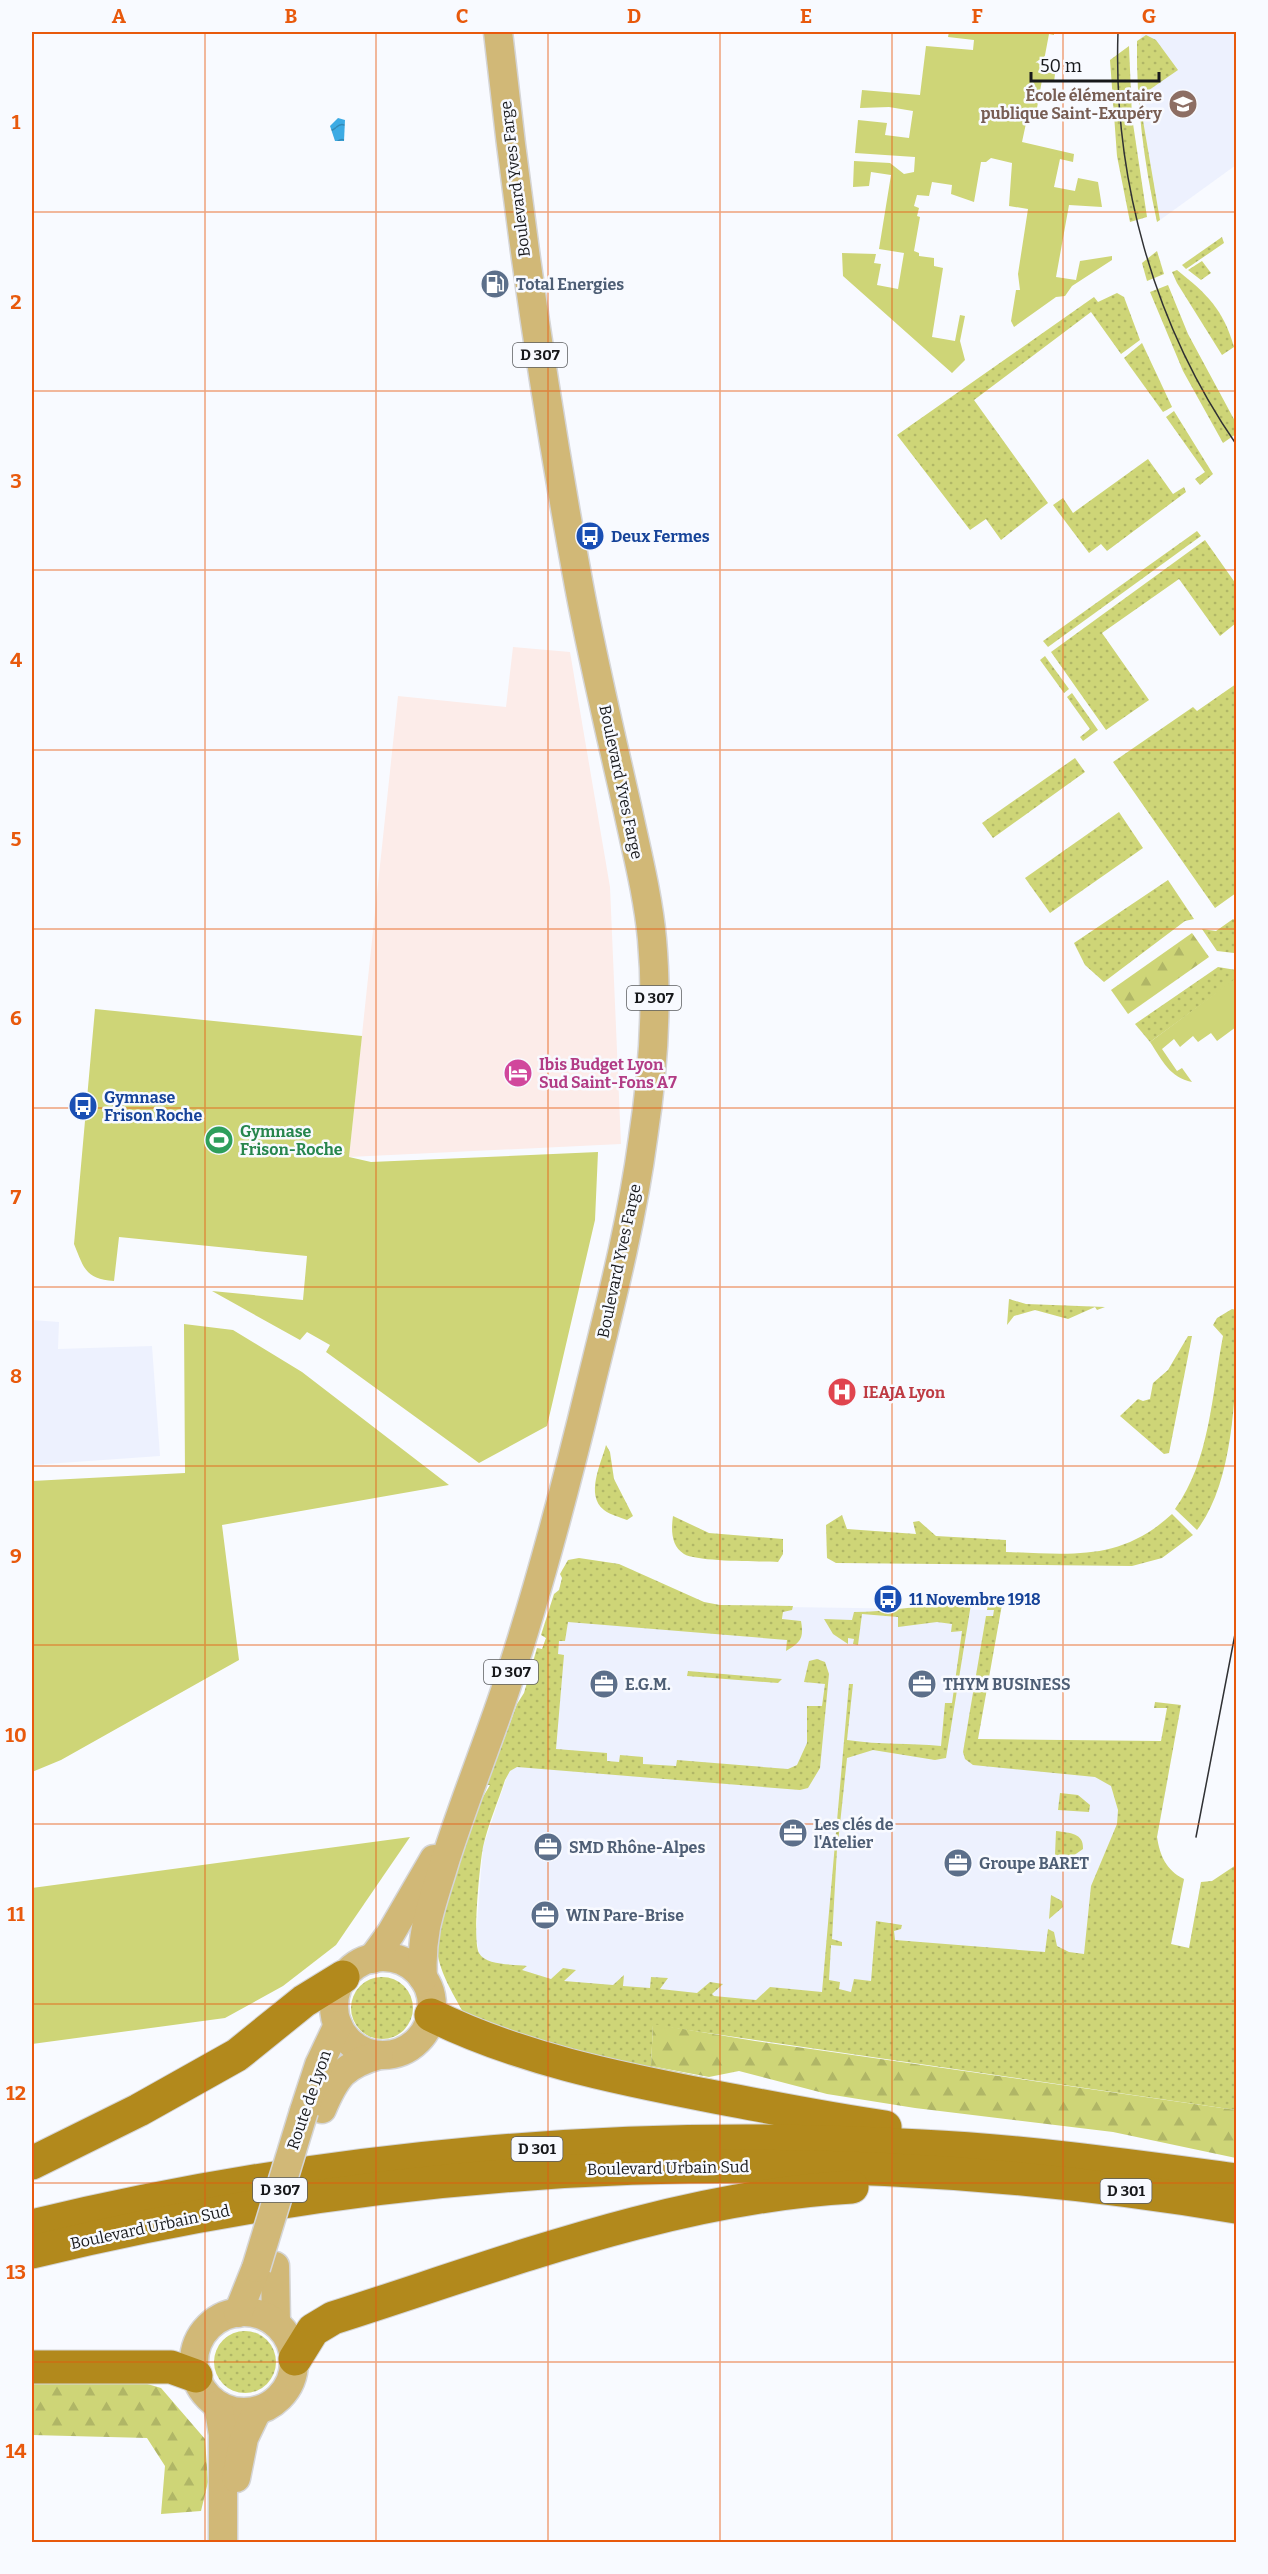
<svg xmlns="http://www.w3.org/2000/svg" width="1268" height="2574" viewBox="0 0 1268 2574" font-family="Bitter,serif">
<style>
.commercial{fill:#fcece9}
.built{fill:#edf1fe}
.grass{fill:url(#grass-dots)}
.forest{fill:url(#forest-firs)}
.green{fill:#ced577}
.water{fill:url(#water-waves)}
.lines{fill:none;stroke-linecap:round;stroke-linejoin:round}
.major-casing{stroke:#d5d5d6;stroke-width:31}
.highway-casing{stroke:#d5d5d6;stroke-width:35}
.major{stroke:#d1b877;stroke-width:28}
.highway{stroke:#b2891c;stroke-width:33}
.tram{stroke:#303134;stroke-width:1.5}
.major-bridge-casing{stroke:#d5d5d6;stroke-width:31;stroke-linecap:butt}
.major-bridge{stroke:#d1b877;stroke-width:28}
.grid{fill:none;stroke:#e8590c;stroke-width:1.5;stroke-opacity:0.55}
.labels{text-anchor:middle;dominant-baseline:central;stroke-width:5;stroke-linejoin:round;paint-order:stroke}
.shield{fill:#f8faff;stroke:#5a5c5f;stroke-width:1.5}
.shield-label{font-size:15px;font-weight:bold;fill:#17181b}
.education-label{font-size:16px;font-weight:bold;fill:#785e54;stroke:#f8faff;text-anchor:end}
.street-label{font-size:16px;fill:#17181b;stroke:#f8faff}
.service-label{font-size:16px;font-weight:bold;fill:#4e5e75;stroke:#f8faff;text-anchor:start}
.transit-label{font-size:16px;font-weight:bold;fill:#164399;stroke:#f8faff;text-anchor:start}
.hotel-label{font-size:16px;font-weight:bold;fill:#b23c85;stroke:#f8faff;text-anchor:start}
.leisure-label{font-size:16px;font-weight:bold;fill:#27864d;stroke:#f8faff;text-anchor:start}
.health-label{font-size:16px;font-weight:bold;fill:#be3a42;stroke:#f8faff;text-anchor:start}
.neatline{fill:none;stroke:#e8590c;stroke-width:2}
.grid-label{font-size:20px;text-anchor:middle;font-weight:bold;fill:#e8590c}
</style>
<defs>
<pattern id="grass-dots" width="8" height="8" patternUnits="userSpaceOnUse" patternTransform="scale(1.5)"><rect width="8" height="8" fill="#ced577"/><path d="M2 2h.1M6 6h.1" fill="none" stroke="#b0b666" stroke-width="1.8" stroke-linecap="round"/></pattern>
<pattern id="forest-firs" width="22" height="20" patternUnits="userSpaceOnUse" patternTransform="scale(1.5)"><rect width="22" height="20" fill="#ced577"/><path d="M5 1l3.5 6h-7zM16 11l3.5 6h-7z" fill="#b0b666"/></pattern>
<pattern id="water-waves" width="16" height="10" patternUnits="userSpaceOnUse" patternTransform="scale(1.5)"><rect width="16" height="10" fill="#3dabe4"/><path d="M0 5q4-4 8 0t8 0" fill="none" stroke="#328ab8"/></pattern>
</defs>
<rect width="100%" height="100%" fill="#f8faff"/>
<polygon class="commercial" points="513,647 570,652 610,887 621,1144 349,1157 398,696 506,707"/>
<g class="built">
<polygon points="1143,32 1236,32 1236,165 1160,220 1139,97 1140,39"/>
<polygon points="32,1320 59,1322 58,1349 152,1346 160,1456 32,1465"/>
<polygon points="784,1607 998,1610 972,1757 1168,1779 1157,1837 1160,1856 1175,1875 1184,1879 1171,1945 1189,1948 1201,1882 1190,1996 878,2039 600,1991 487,1966 479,1953 476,1936 483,1847 563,1611 781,1631"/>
</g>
<g class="grass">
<path d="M 1146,35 L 1156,40 L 1178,70 L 1139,97 L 1160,220 L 1157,222 C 1144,162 1136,103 1137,41 Z"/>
<polygon points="1129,46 1132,117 1147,217 1130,222 1117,156 1110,60"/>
<polygon points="1222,237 1224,243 1186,269 1182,265"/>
<polygon points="1157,251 1164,274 1147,281 1142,263"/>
<polygon points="1202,261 1211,273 1201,280 1188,270"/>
<path d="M 1177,270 C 1207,294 1223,309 1234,347 L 1222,355 L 1177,283 L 1172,272 Z"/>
<polygon points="1168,285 1188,334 1236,423 1236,434 1223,443 1183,371 1150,292"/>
<polygon points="1117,293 1124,297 1140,340 1121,354 1091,312 974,400 1048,503 1001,540 986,519 970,530 897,435 1094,297 1098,302"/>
<polygon points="1142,343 1172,407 1163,412 1124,358"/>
<polygon points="1174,411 1213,474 1200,485 1195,479 1205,472 1166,417"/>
<polygon points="1148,459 1173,494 1184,487 1186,492 1107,551 1101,544 1089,553 1053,505 1063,498 1073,513"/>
<polygon points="1197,531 1201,536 1048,647 1043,641"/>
<polygon points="1205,540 1236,584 1236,623 1220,636 1179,579 1102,633 1149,700 1106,730 1051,652"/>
<polygon points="1045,656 1069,689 1064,693 1040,660"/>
<polygon points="1236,684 1236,893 1215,908 1113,762 1193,707 1197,711"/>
<polygon points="1072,693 1098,730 1083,741 1080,737 1090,729 1067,697"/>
<polygon points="1075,758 1085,772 993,838 982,823"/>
<polygon points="1119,812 1143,848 1050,913 1025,878"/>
<polygon points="1168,880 1194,919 1185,921 1104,982 1085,965 1074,943"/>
<polygon points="1233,919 1236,921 1236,949 1234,953 1217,951 1202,929 1216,931"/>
<polygon points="1218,967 1236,970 1236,979 1150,1042 1135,1024"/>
<polygon points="1009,1299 1026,1304 1105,1307 1097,1310 1095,1307 1068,1319 1035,1310 1014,1316 1007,1325"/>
<path d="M 1232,1309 L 1236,1310 C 1237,1373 1237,1478 1197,1530 L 1175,1509 C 1210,1461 1212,1393 1223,1336 L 1213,1325 L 1217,1318 Z"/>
<polygon points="1188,1336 1192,1336 1169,1453 1164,1454 1120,1416 1138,1399 1143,1401 1150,1399 1153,1383 1168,1370"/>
<path d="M 606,1445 L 610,1452 L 614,1479 L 633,1516 L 627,1520 C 620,1517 610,1515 604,1510 C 585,1495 601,1464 606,1445 Z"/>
<path d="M 1172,1514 L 1193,1535 L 1162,1558 L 1132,1566 L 836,1563 L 827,1558 L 826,1525 L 842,1515 L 847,1529 L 916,1534 L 913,1522 L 919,1521 L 936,1536 L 1006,1540 L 1006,1552 C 1071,1554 1120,1562 1172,1514 Z"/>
<path d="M 673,1516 L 709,1533 L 783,1539 L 783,1554 L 778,1562 C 760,1561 697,1562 684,1554 C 671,1546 671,1530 673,1516 Z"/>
<path d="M 579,1558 L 619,1564 L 704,1602 L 720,1605 L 793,1606 L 792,1610 L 783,1612 L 782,1619 L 801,1621 C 804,1638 801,1642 786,1651 L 787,1640 L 568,1622 L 565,1641 L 559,1641 L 558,1654 L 564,1655 L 556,1749 L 607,1753 L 607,1761 L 619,1762 L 620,1755 L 643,1757 L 643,1764 L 676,1766 L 677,1760 L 788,1769 L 797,1765 L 807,1743 L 807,1706 L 822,1706 L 825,1684 L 804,1682 L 809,1661 L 817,1659 L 825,1662 L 829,1674 L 820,1768 L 808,1788 L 800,1790 L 517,1767 L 510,1771 L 505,1780 C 498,1802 488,1824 483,1847 C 480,1863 472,1940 479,1953 C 486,1966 514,1964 527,1966 L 522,1970 L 551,1979 L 563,1968 L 576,1970 L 564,1981 L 613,1985 L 624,1975 L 623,1986 L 650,1988 L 651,1977 L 668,1978 L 660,1989 L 697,1993 L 710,1982 L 723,1984 L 712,1994 L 714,1996 L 756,2000 L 770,1987 L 822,1992 L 849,1684 L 853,1684 L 847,1740 C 881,1745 909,1743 941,1746 L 945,1703 L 952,1703 L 962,1631 L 951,1632 L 952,1624 L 937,1622 L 898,1627 L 898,1617 L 862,1614 L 858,1645 L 853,1644 L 854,1639 L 848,1638 L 848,1644 L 833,1634 L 824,1619 L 852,1620 L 854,1612 C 893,1612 932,1602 971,1604 L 946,1758 L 935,1760 L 873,1750 L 847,1758 L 838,1843 L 851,1844 L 850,1850 L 837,1849 L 832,1939 L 842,1942 L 842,1946 L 831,1945 L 829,1980 L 840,1982 L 839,1989 L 851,1992 L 854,1979 L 871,1981 L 876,1921 L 902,1925 L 901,1929 L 894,1931 L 895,1940 L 1045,1952 L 1048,1929 L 1054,1932 L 1057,1946 L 1069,1952 L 1084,1954 L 1091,1886 L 1117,1824 L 1118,1810 L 1111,1786 L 1095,1777 L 973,1765 L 965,1759 L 963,1752 L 986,1616 L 993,1616 L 994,1610 L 987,1610 L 989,1601 L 1003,1599 L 978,1739 L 1161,1741 L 1167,1708 L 1154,1708 L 1155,1702 L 1181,1705 L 1157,1837 C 1160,1856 1166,1870 1184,1879 L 1171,1944 L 1189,1948 L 1201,1882 L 1212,1881 L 1236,1865 L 1236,2110 L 653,2025 L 651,2066 L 799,2097 L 621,2067 L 466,2018 C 455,1996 440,1975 437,1950 C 432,1917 468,1837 480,1802 L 490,1785 L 487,1785 L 517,1704 L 524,1693 L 537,1648 L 542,1649 L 546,1638 L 541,1635 L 554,1594 L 559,1590 L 562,1578 L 560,1574 L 568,1560 Z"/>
<polygon points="688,1671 782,1679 778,1683 687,1676"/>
<polygon points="1060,1793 1078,1795 1090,1805 1089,1812 1058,1810"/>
<path d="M 1056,1831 C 1070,1833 1084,1833 1083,1849 L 1073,1856 L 1055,1855 Z"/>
<polygon points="1051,1895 1062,1901 1063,1907 1049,1919"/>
<circle cx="382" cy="2008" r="31"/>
<circle cx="245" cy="2362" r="31"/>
</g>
<g class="forest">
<polygon points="1192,933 1209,957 1128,1014 1111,990"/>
<polygon points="653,2024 755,2041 1236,2110 1236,2158 1113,2132 915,2108 827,2094 739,2071 709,2077 651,2066"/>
<polygon points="32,2383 144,2383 161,2388 205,2439 208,2482 201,2511 161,2514 165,2466 147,2438 32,2435"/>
</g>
<g class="green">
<polygon points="949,32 1054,32 1054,35 1049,34 1042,71 1055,74 1054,82 1042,80 1037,108 1028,114 1022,142 1074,154 1073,162 1060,159 1054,187 1075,191 1078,178 1098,182 1102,207 1069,205 1056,277 1076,280 1080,261 1112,256 1112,260 1072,286 1065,296 1056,297 1014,327 1011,321 1016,290 1020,290 1018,274 1028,209 1009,206 1012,163 991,158 986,162 981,162 974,202 951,194 952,185 932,182 929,196 917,195 914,206 919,208 917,216 920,217 914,251 919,253 919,256 934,258 934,266 943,268 932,337 955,341 960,315 965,316 960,341 965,360 952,373 843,276 842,253 876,254 874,263 881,264 877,285 898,289 904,253 879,249 891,175 871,172 869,186 853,187 854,161 890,163 904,174 914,172 915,157 855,153 858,120 887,123 885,135 909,138 913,111 889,107 860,108 862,90 920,95 926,46 973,50 974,40 948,37"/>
<path d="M 1236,978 L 1236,1027 L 1217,1041 L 1211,1033 L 1198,1042 L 1193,1036 L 1180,1047 L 1174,1039 L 1162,1049 L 1177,1071 L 1182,1068 L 1192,1082 C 1170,1078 1162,1060 1150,1042 Z"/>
<path d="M 95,1009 L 362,1036 L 349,1157 L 371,1162 L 598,1152 L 595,1220 L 547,1426 L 479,1463 L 326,1352 L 330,1345 L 307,1332 L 300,1340 L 212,1291 L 303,1300 L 307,1256 L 119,1237 L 114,1281 C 85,1279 84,1268 74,1244 Z"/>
<polygon points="184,1324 233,1330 302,1372 449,1485 222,1525 239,1660 61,1760 32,1772 32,1481 185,1473"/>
<polygon points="410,1837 336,1945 283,1986 225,2018 32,2044 32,1888"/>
</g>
<polygon class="water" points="338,118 345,120 344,141 335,141 330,126"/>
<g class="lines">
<g class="major-casing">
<g id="major">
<circle cx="383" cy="2006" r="49"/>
<polyline points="372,1959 391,1933 434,1859"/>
<path d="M 423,1978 C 420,1931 432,1905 445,1861 C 463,1804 486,1748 505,1691 C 539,1590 566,1486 591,1383 C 611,1302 632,1221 643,1138 C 653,1073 658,1005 652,939 C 648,896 637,853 628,811 C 611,736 593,661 579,586 C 545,402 518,217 498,32"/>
<path d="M 322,2109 C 336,2076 344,2065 379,2055"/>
<polyline points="304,2111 319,2065 338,2025"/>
<polyline points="275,2266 276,2323"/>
<circle cx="244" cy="2362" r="50"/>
<polyline points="238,2313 256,2268"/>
<polyline points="218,2405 223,2434 223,2542"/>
<polyline points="236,2478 244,2438 257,2411"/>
</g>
</g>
<g class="highway-casing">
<g id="highway">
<path d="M 431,2015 C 518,2058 616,2078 710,2096 C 769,2107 827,2119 885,2127"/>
<polyline points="32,2163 139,2110 237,2055 304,2001 343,1977"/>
<path d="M 32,2226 C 322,2156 623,2129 921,2146 C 1027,2151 1132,2166 1236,2180"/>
<path d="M 32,2252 C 425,2156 837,2140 1236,2207"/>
<path d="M 295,2359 L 313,2330 L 333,2318 C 503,2264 673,2197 852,2187"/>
<polyline points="32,2367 171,2367 196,2376"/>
</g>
</g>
<use href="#major" class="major"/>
<use href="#highway" class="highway"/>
<g class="tram">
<path d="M 1118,32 C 1113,177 1153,324 1236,444"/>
<polyline points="1196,1837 1236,1629"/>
</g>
<g class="major-bridge-casing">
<polyline id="major-bridge" points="256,2268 304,2111"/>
</g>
<use href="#major-bridge" class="major-bridge"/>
</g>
<path class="grid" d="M 205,32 L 205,2542M 376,32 L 376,2542M 548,32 L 548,2542M 720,32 L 720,2542M 892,32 L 892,2542M 1063,32 L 1063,2542M 32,212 L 1236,212M 32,391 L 1236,391M 32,570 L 1236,570M 32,750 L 1236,750M 32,929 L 1236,929M 32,1108 L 1236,1108M 32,1287 L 1236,1287M 32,1466 L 1236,1466M 32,1645 L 1236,1645M 32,1824 L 1236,1824M 32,2004 L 1236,2004M 32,2183 L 1236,2183M 32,2362 L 1236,2362"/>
<defs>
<g id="school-disc" transform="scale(1.5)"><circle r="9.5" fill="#8d6e63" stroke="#f8faff"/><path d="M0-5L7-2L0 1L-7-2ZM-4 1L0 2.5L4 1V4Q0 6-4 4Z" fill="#fff"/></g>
<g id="fuel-disc" transform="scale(1.5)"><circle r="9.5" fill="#5c6f8a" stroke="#f8faff"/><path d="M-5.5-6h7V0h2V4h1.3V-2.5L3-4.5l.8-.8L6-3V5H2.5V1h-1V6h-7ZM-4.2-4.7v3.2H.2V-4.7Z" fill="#fff"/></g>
<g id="bus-disc" transform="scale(1.5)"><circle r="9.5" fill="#1a4fb4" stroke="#f8faff"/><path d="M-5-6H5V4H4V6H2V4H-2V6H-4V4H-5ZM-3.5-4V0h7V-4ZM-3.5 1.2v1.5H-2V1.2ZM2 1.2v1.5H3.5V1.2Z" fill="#fff"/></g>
<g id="hotel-disc" transform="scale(1.5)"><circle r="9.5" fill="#d1479c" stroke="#f8faff"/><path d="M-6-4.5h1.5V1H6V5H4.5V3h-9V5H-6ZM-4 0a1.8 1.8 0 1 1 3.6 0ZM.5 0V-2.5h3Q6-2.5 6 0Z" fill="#fff"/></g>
<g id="stadium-disc" transform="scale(1.5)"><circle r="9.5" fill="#2e9e5b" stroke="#f8faff"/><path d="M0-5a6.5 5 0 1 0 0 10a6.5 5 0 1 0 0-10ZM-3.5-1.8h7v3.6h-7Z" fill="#fff"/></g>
<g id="hospital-disc" transform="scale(1.5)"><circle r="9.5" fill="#e0444e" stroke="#f8faff"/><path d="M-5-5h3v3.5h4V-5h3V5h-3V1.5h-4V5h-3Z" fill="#fff"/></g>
<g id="office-disc" transform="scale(1.5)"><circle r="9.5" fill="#5c6f8a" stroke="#f8faff"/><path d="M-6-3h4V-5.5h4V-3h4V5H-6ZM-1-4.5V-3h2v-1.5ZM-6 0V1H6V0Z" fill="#fff"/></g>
</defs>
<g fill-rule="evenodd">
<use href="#school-disc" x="1183" y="104"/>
<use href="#fuel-disc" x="495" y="284"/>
<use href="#bus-disc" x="590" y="536"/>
<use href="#hotel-disc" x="518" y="1073"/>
<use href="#bus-disc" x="83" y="1106"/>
<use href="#stadium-disc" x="219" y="1140"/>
<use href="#hospital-disc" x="842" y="1392"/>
<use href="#bus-disc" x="888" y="1599"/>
<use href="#office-disc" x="604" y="1684"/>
<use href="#office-disc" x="922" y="1684"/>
<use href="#office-disc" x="793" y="1833"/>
<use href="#office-disc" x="548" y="1847"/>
<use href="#office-disc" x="958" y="1863"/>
<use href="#office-disc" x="545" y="1915"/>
</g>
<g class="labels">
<g class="shield">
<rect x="513" y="343" width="54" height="24" rx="4.5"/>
<rect x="627" y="986" width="54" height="24" rx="4.5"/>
<rect x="484" y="1660" width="54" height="24" rx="4.5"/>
<rect x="511.5" y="2137" width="51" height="24" rx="4.5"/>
<rect x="253" y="2178" width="54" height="24" rx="4.5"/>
<rect x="1100.5" y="2179" width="51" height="24" rx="4.5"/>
</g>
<g class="shield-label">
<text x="540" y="355">D 307</text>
<text x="654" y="998">D 307</text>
<text x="511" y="1672">D 307</text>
<text x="537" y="2149">D 301</text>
<text x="280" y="2190">D 307</text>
<text x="1126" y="2191">D 301</text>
</g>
<g class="education-label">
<text x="1162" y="95">École élémentaire<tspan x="1162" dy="18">publique Saint-Exupéry</tspan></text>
</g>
<g class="street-label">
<text transform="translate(515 179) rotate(-97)">Boulevard Yves Farge</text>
<text transform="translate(621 782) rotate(78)">Boulevard Yves Farge</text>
<text transform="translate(619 1261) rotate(-78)">Boulevard Yves Farge</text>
<text transform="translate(309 2100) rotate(-71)">Route de Lyon</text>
<text transform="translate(668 2168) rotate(-1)">Boulevard Urbain Sud</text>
<text transform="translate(150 2227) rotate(-12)">Boulevard Urbain Sud</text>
</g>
<g class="service-label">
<text x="516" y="284">Total Energies</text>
<text x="625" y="1684">E.G.M.</text>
<text x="943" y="1684">THYM BUSINESS</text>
<text x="814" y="1824">Les clés de<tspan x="814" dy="18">l'Atelier</tspan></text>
<text x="569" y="1847">SMD Rhône-Alpes</text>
<text x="979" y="1863">Groupe BARET</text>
<text x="566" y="1915">WIN Pare-Brise</text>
</g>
<g class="transit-label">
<text x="611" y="536">Deux Fermes</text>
<text x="104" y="1097">Gymnase<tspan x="104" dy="18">Frison Roche</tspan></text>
<text x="909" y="1599">11 Novembre 1918</text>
</g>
<g class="hotel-label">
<text x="539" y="1064">Ibis Budget Lyon<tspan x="539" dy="18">Sud Saint-Fons A7</tspan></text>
</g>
<g class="leisure-label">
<text x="240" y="1131">Gymnase<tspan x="240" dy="18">Frison-Roche</tspan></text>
</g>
<g class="health-label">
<text x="863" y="1392">IEAJA Lyon</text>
</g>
</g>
<rect width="1268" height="2574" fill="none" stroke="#f8faff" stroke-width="66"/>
<path d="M1031 72v9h128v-9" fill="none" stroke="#17181b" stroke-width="3"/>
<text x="1040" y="72" font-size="18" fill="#17181b" stroke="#f8faff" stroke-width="4.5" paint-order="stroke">50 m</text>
<rect x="33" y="33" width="1202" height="2508" class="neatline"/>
<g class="grid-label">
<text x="119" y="23">A</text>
<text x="291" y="23">B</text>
<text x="462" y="23">C</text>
<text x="634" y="23">D</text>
<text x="806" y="23">E</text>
<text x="977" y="23">F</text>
<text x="1149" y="23">G</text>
<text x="16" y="129">1</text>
<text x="16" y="309">2</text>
<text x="16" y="488">3</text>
<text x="16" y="667">4</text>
<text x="16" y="846">5</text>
<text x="16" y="1025">6</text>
<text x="16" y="1204">7</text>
<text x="16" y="1383">8</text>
<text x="16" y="1563">9</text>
<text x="16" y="1742">10</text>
<text x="16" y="1921">11</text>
<text x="16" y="2100">12</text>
<text x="16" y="2279">13</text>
<text x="16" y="2458">14</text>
</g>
</svg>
